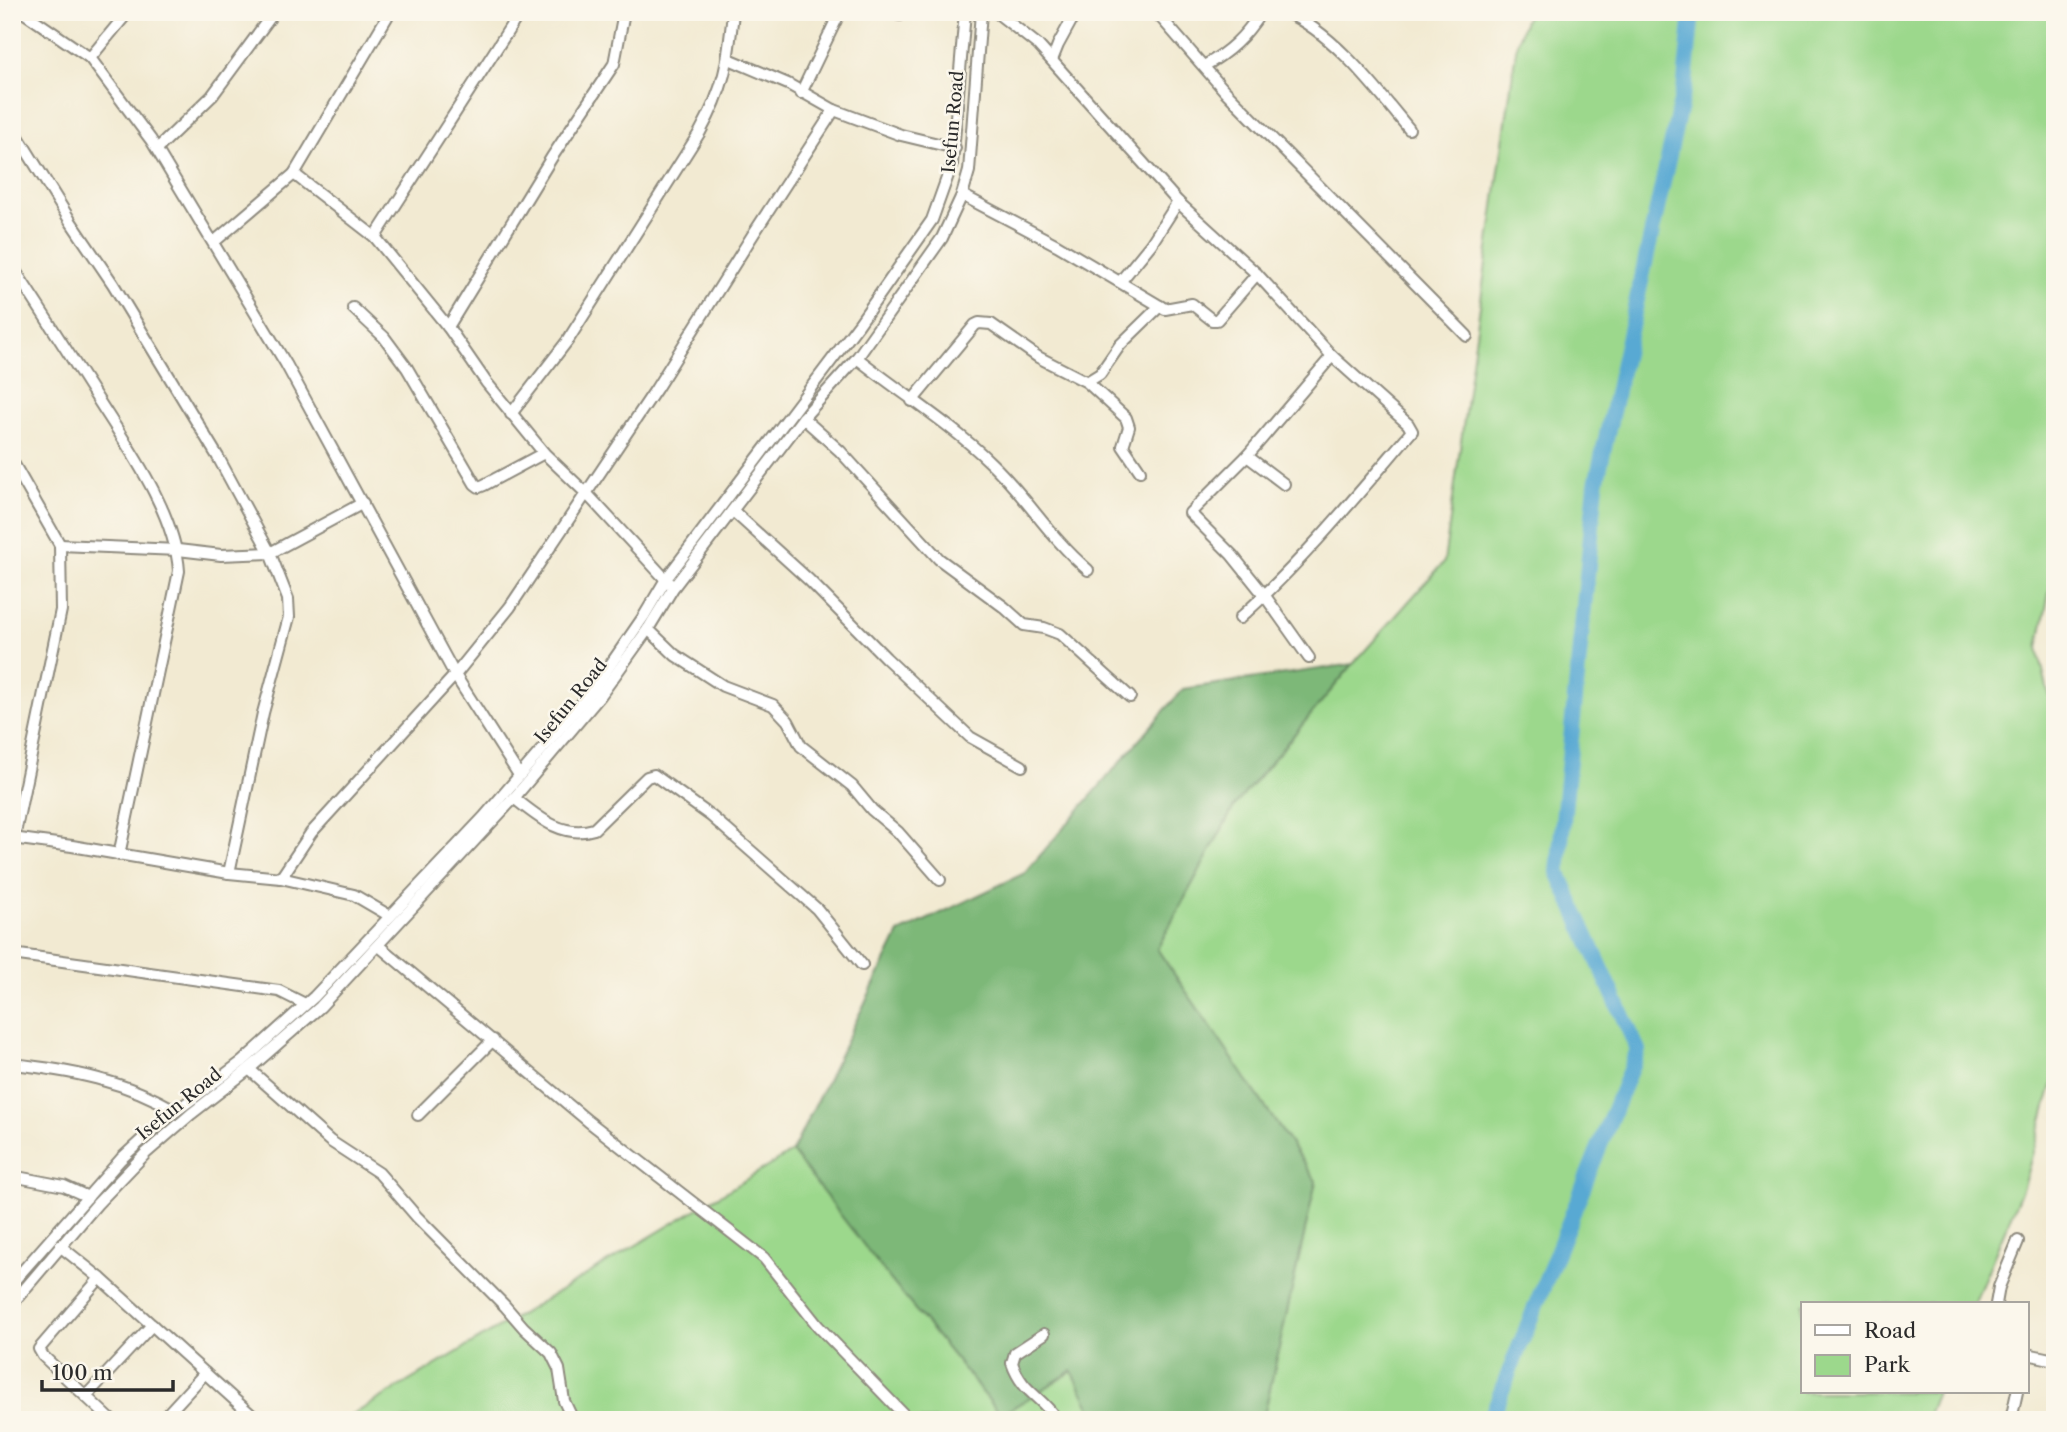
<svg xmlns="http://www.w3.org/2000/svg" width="2067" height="1432" viewBox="0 0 2067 1432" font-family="'Libre Caslon Text',serif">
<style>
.green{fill:#9cd88c;stroke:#64825c;stroke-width:2}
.forest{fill:#7db878;stroke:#547252;stroke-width:2}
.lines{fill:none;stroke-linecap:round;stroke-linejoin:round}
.river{stroke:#58a9d3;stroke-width:16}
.minor-casing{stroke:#8e8a7e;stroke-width:14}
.minor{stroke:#fff;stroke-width:10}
.labels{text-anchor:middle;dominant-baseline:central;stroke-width:5;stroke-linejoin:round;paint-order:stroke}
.street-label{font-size:18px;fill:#2b2b2b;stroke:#fbf7ec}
</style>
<rect width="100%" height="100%" fill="#fbf7ec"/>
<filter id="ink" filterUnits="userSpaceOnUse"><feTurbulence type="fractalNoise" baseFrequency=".0143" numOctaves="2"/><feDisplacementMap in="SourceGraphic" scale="14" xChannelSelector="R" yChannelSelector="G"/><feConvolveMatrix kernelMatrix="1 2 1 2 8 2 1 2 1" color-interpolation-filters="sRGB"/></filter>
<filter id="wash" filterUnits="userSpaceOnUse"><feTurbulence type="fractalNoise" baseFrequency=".00686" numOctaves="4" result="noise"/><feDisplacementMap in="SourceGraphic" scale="28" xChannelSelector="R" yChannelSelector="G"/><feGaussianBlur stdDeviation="1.57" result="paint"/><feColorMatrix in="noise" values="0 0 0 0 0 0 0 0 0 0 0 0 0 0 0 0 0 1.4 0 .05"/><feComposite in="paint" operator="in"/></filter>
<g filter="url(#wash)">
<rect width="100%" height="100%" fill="#f2ead2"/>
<g class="green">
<polygon points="1528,12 2055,12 2055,563 2038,648 2055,723 2055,1075 2023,1187 1974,1304 1803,1304 1803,1392 1937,1392 1926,1420 1263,1420 1316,1181 1157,949 1235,805 1353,664 1444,562 1517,43"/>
<polygon points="792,1152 890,1279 1001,1415 1073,1371 1097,1420 344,1420"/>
</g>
<polygon class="forest" points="1353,664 1235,805 1157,949 1316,1181 1263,1420 1097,1420 1072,1371 1001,1415 890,1279 792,1152 899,933 1025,873 1183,689"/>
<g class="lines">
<polyline class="river" points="1490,1420 1638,1050 1558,872 1596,484 1685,83 1692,12"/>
</g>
</g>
<g filter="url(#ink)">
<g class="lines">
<g class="minor-casing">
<g id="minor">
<polyline points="23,12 90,58 151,140 286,364 455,675 519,775"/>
<polyline points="886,12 900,15"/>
<path d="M 996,12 L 1038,45 L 1178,202 L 1257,274 L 1332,356 L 1408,424 L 1412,431 C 1357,495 1303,561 1240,618"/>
<polyline points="1156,12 1224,90 1467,336"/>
<path d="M 1285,12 C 1333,32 1376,89 1409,129"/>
<polyline points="90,58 128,12"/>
<polyline points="729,59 788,84 834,110 901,135 955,148"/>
<polyline points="1052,60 1058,45 1076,12"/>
<path d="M 1204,66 C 1229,52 1245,37 1261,12"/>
<polyline points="801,93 840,12"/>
<polyline points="12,127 71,222 113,284 218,457 270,553 288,599 289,617 263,713 229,873"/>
<polyline points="157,149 212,96 274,12"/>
<polyline points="294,174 375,237 448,327 486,382 544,453 587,494 669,583"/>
<polyline points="962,195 1057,245 1165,309 1192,304 1212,320 1217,320 1257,274"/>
<polyline points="375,237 520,12"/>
<polyline points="214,242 294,174 390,12"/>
<path d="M 12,266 C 41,310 69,354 97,398 C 128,447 175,512 179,571 L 119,855"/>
<polyline points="1120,282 1151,244 1178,202"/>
<polyline points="353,308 384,337 407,368 475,484 479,487 484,485 544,453"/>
<polyline points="448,327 552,157 614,64 624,12"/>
<path d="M 857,358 C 901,393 951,424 991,463 C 1027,497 1049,537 1088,570"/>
<polyline points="1087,382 1100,374 1120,345 1160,306"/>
<polyline points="912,401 975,325 979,323 991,324 1038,357 1087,382 1126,418 1129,427 1123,446 1140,471"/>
<path d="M 511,414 L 568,340 L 700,132 C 725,87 728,63 733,12"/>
<polyline points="803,418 840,451 939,559 1004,607 1024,625 1044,628 1060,634 1130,697"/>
<polyline points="1247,456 1284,484"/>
<polyline points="12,461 60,545 61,610 14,838"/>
<polyline points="733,511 809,580 886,658 970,737 1022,766"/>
<polyline points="60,545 178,550 221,555 270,553 363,503"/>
<polyline points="648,629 675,655 723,686 773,705 788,721 801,746 852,786 872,810 898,832 940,880"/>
<polyline points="1309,658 1265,596 1232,555 1190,513 1247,456 1332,356"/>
<path d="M 514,798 C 537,816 562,839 594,829 L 647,777 L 654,775 L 711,816 L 817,909 L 862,965"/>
<polyline points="12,838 72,846 229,873 281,878 354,895 390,916"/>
<polyline points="281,878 311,833 455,675 510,607 656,389 754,233 834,110"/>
<polyline points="379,946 588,1121 764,1258 818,1326 909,1420"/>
<polyline points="12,954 279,991 305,1004"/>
<path d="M 12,1064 C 69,1070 127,1081 176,1111"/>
<polyline points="249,1069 330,1141 379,1173 417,1217 505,1306 524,1328 551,1353 559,1369 564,1401 573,1420"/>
<polyline points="418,1115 493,1040"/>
<polyline points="12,1176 64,1186 88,1197"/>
<polyline points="60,1246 100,1278 257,1420"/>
<polyline points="100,1278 39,1349 43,1356 111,1420"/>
<polyline points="12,1283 121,1159 160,1123 243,1061 314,997 484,817 593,690 644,616 666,579 859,324 932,220 952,164 965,12"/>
<polyline points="12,1304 97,1204 146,1153 191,1114 249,1069 320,1007 514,798 600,696 648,629 673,588 803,418 857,358 942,238 962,195 969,171 981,12"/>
<polyline points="1996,1304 1999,1287 2018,1241"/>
<path d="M 1044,1334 L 1015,1353 L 1012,1363 C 1023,1394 1040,1394 1057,1420"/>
<polyline points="2027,1354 2055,1360"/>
<polyline points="86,1396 152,1325"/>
<polyline points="162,1420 205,1373"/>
<polyline points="2011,1420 2017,1392"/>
</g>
</g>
<use href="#minor" class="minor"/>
</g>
</g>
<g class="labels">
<g class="street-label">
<text transform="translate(953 122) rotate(-85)">Isefun Road</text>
<text transform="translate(571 701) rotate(-51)">Isefun Road</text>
<text transform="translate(179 1104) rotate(-39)">Isefun Road</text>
</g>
</g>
<rect width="2067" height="1432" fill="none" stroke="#fbf7ec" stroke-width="42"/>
<rect x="1801" y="1302" width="228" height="91" fill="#fbf7ec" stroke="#a8a59f" stroke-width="2"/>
<rect x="1815" y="1325" width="35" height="10" fill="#ffffff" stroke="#a8a59f" stroke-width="2"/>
<text x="1864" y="1338" font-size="21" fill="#2b2b2b">Road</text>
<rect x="1815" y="1355" width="35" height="21" fill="#9cd88c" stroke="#a8a59f" stroke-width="2"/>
<text x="1864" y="1372" font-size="21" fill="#2b2b2b">Park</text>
<path d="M42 1380v10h131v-10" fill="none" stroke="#2b2b2b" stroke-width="3.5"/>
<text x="52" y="1380" font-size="21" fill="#2b2b2b" stroke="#fbf7ec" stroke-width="5" paint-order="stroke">100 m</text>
</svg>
